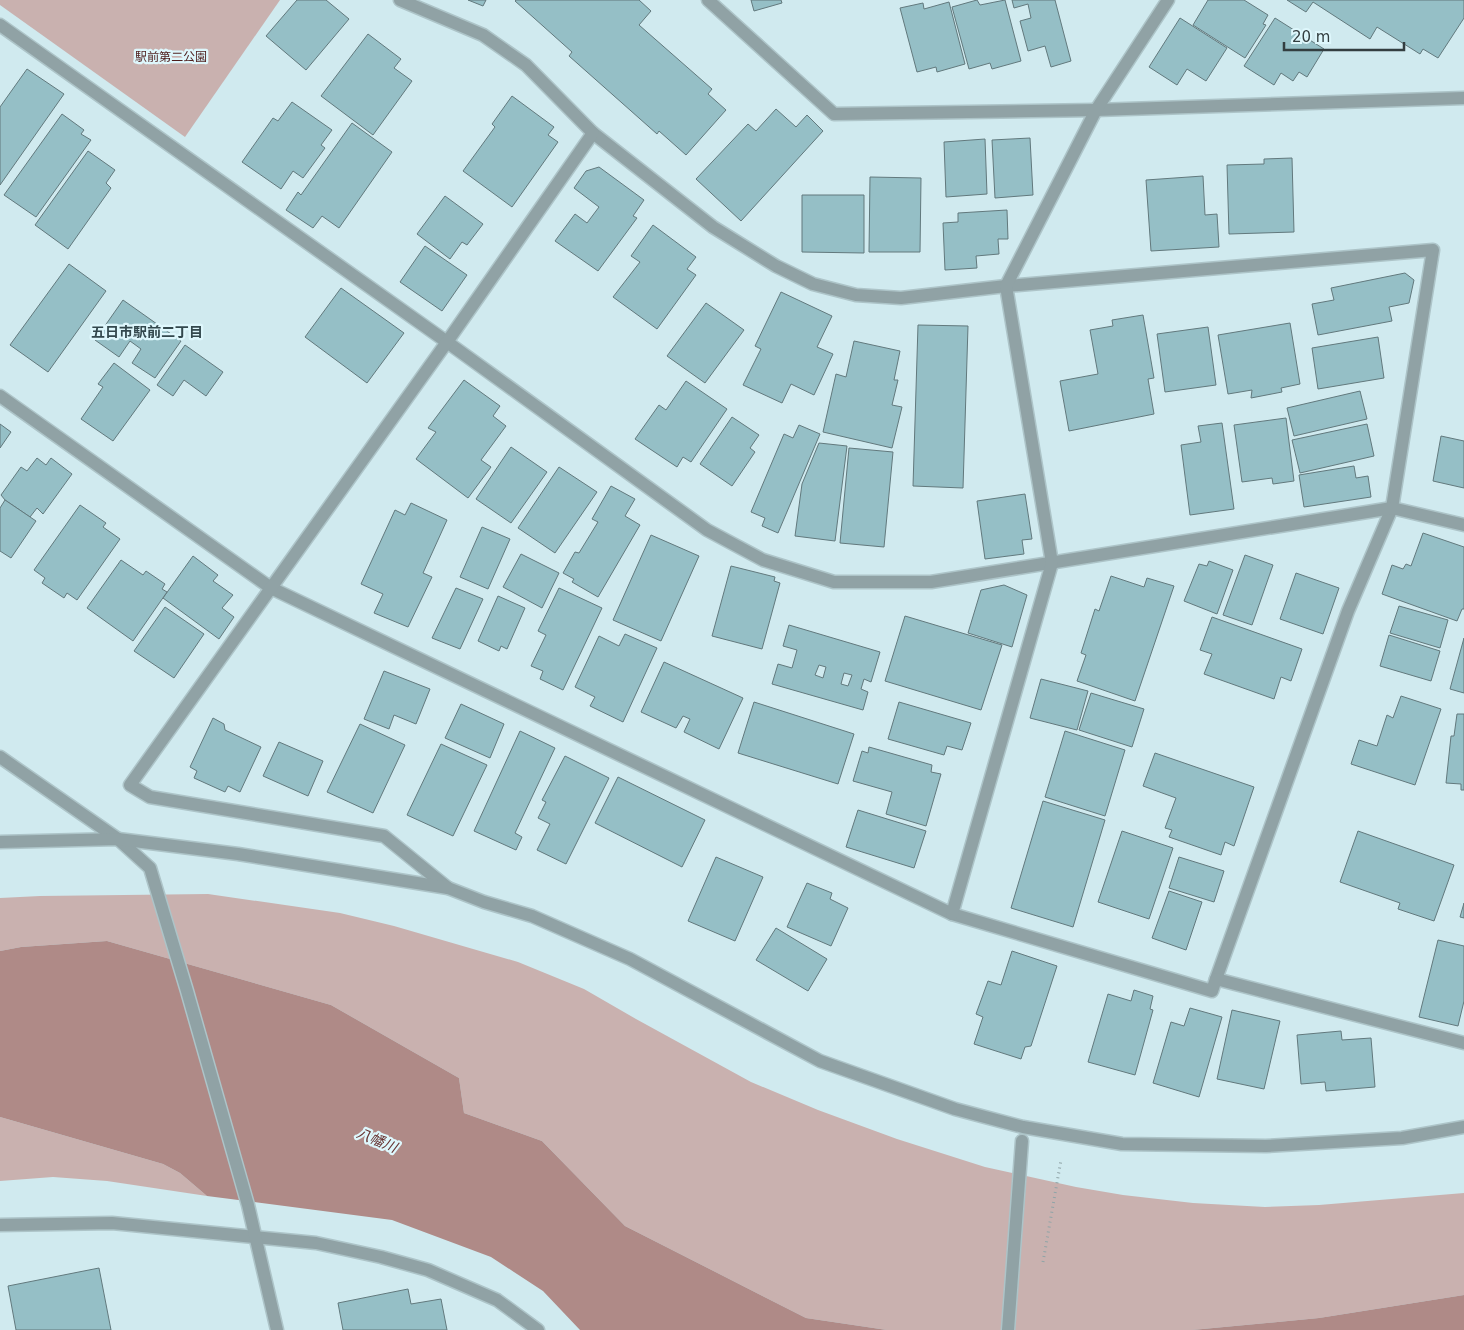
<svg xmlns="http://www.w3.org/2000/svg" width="1464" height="1330" viewBox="0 0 1464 1330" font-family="'DejaVu Sans','Noto Sans JP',sans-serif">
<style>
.green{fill:#c9b1af}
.water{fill:#af8a87}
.building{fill:#95bfc6;stroke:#62797d;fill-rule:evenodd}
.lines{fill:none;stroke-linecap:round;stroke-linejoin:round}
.minor-casing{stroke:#adc4c8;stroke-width:15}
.tertiary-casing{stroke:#adc4c8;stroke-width:15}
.path{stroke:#90a4a7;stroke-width:3;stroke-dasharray:1 4;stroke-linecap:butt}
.minor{stroke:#90a2a5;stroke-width:12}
.tertiary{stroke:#90a2a5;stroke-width:12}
.labels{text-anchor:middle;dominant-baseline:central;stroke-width:4.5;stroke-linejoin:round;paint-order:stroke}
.park-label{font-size:12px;fill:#4d1c1b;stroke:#def7fc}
.neighbourhood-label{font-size:14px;font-weight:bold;fill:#33484d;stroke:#def7fc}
.water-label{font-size:14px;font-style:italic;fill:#663230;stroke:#def7fc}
</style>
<rect width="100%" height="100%" fill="#d0eaef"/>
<g class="green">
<polygon points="0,0 280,0 185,137 0,5"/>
<polygon points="208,894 340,913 394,926 518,962 584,989 636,1019 751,1082 818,1110 897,1139 985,1167 1076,1187 1123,1195 1193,1203 1265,1207 1319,1205 1464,1193 1464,1295 1319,1318 1192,1330 887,1330 806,1318 625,1226 542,1141 464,1113 459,1078 331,1005 107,941 21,947 0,951 0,898 40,896"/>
<polygon points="0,1117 163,1164 180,1173 207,1196 107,1181 53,1177 0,1181"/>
</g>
<g class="water">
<polygon points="107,941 331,1005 459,1078 464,1113 542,1141 625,1226 806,1318 887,1330 580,1330 543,1291 491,1257 392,1220 207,1196 180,1173 163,1164 0,1117 0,951 21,947"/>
<polygon points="1464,1295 1464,1330 1192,1330 1319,1318"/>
</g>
<g class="building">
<polygon points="297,0 326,0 349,19 306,70 266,36"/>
<polygon points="468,0 486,0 483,6"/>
<polygon points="516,0 639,0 651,11 639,25 712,89 708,94 726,110 686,155 659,131 657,134 569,56 572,52 515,1"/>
<polygon points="751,0 781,0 782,3 754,11"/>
<polygon points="977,0 980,5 1005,0 1021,61 992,69 990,63 969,69 952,7"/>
<polygon points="1012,0 1055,0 1071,61 1051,67 1045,46 1028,51 1020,21 1031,18 1028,4 1014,8"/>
<polygon points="1208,0 1244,0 1268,15 1263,24 1266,25 1245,58 1193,25"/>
<polygon points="1287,0 1464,0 1464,18 1438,58 1423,49 1420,54 1377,27 1370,39 1313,2 1306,12"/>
<polygon points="949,2 965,64 937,72 936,67 917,72 900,8 923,3 924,9"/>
<polygon points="1180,18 1227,48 1206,81 1187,69 1177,85 1149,67"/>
<polygon points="1275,18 1324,49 1307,77 1299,72 1293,81 1281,73 1274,85 1244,66"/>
<polygon points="368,34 401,59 394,68 412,81 373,135 321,96"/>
<polygon points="27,69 64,94 0,185 0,107"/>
<polygon points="512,96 554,127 548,135 558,142 512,207 463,171 495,127 492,124"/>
<polygon points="292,102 332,130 321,145 325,148 303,178 293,171 281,189 242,162 273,118 278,121"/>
<polygon points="776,109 796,127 807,115 823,131 741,221 696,179 748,124 756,131"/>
<polygon points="62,114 84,130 81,134 91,140 36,217 4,195"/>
<polygon points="352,123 392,152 339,228 322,216 313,228 286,210 298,192 301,195"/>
<polygon points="1030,138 1033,195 995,198 992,140"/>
<polygon points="985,139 987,194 946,197 944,142"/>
<polygon points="88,151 115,170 106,183 111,188 68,249 35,225"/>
<polygon points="1292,158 1294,232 1229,234 1227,165 1264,164 1264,159"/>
<polygon points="599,167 644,200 633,216 637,218 598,271 555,241 575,214 587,223 599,207 574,188 586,171"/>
<polygon points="1203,176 1205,215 1217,214 1219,247 1151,251 1146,180"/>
<polygon points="870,177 921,178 920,252 869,252"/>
<polygon points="802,195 864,195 864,253 802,252"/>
<polygon points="445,196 483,224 467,245 462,242 450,259 417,234"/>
<polygon points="1007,210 1008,239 998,239 999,254 976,256 977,268 945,270 943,223 958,222 958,213"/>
<polygon points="653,225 696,257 687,269 696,275 657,329 613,297 640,262 631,256"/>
<polygon points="425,246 467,275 442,311 400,282"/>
<polygon points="69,264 106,291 48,372 10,345"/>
<polygon points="1405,273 1414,280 1409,303 1389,307 1392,321 1318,335 1312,304 1334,300 1331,288"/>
<polygon points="341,288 404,333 367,383 305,337"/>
<polygon points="781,292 832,316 817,347 833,354 814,395 791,384 782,403 743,385 761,349 755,346"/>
<polygon points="123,300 181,341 155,378 132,363 141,349 130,341 119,357 95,340"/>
<polygon points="706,303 744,330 705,383 667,356"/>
<polygon points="1143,315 1154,378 1148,379 1154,414 1069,431 1060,381 1098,374 1090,330 1113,326 1112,320"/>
<polygon points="1290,323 1300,384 1281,388 1282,392 1251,398 1252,390 1228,394 1218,335"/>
<polygon points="918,325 968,326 963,488 913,486"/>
<polygon points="1208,327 1216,385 1165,392 1157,334"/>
<polygon points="1378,337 1384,378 1318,389 1312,348"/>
<polygon points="854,341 900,351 894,380 898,380 892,405 902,407 892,448 823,432 836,374 846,377"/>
<polygon points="185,345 223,372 206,396 184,380 173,396 157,385"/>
<polygon points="114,363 150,390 113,441 81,419 103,387 98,384"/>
<polygon points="464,380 500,406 493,416 506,426 481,460 491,467 468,498 416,459 436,432 428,428"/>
<polygon points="686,381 727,409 691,462 683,457 677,467 635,439 659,405 666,410"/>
<polygon points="1360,391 1367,419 1294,436 1287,408"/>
<polygon points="732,417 759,435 750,448 755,452 732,486 700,464"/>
<polygon points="1286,418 1294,481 1273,484 1272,478 1242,482 1234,425"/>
<polygon points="1222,423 1234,509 1190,515 1181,445 1201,442 1198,426"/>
<polygon points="0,424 11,432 0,448"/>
<polygon points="1367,424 1374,456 1300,473 1292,440"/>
<polygon points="799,425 820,434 778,533 762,526 765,518 751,512 784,434 793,438"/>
<polygon points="1441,436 1464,441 1464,488 1433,481"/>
<polygon points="819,443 847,446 835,541 795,536 802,484"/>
<polygon points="511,447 547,472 511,523 476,499"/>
<polygon points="849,448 893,452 884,547 840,543"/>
<polygon points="37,458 46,465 51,458 72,474 43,514 37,508 30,517 5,500 1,495 21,467 27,471"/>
<polygon points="1354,466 1356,478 1368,476 1371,497 1304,507 1299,475"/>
<polygon points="559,467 597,492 555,553 518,528"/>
<polygon points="611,486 635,499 625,516 640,525 598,597 572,582 574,579 563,573 575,552 579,553 598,522 592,519"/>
<polygon points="1025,494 1032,539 1022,540 1024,554 985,559 977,501"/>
<polygon points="5,500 36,521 11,558 0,551 0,508"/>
<polygon points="411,503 447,520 423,573 432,577 408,627 374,613 383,594 361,584 395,510 405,515"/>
<polygon points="80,505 106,523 103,527 120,539 77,600 67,593 64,598 42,583 45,578 34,570"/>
<polygon points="482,527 510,539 488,589 460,577"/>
<polygon points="1423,533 1464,547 1464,609 1462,609 1457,621 1382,594 1392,565 1403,569 1406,564 1411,566"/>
<polygon points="651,535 699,556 661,641 613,620"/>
<polygon points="521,554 559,573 542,608 503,587"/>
<polygon points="1245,555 1273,565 1252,625 1223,615"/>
<polygon points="193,556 218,575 213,581 233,595 222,608 234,617 219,639 163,598"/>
<polygon points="121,560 143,575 146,571 165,584 162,589 167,592 133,641 87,608"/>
<polygon points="1209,561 1233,570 1217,614 1184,601 1199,564 1207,566"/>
<polygon points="731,566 775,577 774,581 780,583 762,649 712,636"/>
<polygon points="1296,573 1339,588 1323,634 1280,619"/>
<polygon points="1111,576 1144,587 1147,578 1174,586 1135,701 1077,681 1086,655 1081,653 1095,609 1099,611"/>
<polygon points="1004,585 1027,595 1012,647 968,633 981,590"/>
<polygon points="456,588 483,599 460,649 432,638"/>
<polygon points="559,588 602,608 563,690 540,679 543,671 531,666 546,635 538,631"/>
<polygon points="498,596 525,608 507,649 501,646 499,651 478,641"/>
<polygon points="1399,606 1448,620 1440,648 1390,633"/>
<polygon points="165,607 204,634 174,678 134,651"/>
<polygon points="905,616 1002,645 981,710 885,681"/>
<polygon points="1212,617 1302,649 1291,681 1281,677 1274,699 1204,674 1212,654 1200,650"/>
<path d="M 789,625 L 880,652 L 871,682 L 864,679 L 861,689 L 868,692 L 863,710 L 772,684 L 778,664 L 792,668 L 797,650 L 783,646 ZM 819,665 L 826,667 L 823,678 L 815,675 ZM 844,673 L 852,675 L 848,686 L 841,684 Z"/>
<polygon points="625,634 657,648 623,722 590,706 595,697 575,687 599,636 619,646"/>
<polygon points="1389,635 1440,651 1431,681 1380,666"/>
<polygon points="1464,638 1464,693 1450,689"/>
<polygon points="664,662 743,698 719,749 684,732 690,719 683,716 676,728 641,712"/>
<polygon points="384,671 430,689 416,724 394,715 389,729 364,719"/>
<polygon points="1041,679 1088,691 1077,730 1030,718"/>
<polygon points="1091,693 1144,709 1132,747 1079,730"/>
<polygon points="1401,696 1441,709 1415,785 1351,764 1359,740 1377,746 1387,715 1393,718"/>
<polygon points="754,702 854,734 838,784 738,753"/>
<polygon points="899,702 971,723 962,750 947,746 944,755 888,739"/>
<polygon points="461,704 504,724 490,758 445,738"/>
<polygon points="1457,714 1464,714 1464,790 1461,790 1461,784 1446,783 1451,736 1454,736"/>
<polygon points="213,718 224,724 225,730 261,747 240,792 228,786 225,792 194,778 197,771 190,767"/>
<polygon points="360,724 405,745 373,813 327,792"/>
<polygon points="520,731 555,748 515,833 522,837 516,850 474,831"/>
<polygon points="1065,731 1125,750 1105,816 1045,797"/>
<polygon points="279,742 323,761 308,796 263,776"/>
<polygon points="441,744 487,765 453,836 407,815"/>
<polygon points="869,747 932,765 931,772 941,774 926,826 886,814 892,792 853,781 862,751 868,753"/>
<polygon points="1155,753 1254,787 1234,846 1225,842 1221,855 1169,837 1172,830 1165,828 1176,798 1143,786"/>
<polygon points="565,756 609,778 566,864 537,850 550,824 538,818 546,802 542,800"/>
<polygon points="618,777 705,820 682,867 595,823"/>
<polygon points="1043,801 1105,820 1073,927 1011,908"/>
<polygon points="858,810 926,831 914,868 846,847"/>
<polygon points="1122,831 1173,848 1149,919 1098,902"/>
<polygon points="1358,831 1454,865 1434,921 1398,909 1400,903 1340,882"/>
<polygon points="716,857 763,877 735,941 688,921"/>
<polygon points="1179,857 1224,871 1214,902 1169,888"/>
<polygon points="807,883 832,893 830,899 848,908 831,946 787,927"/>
<polygon points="1169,891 1202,902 1186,950 1152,938"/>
<polygon points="1464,903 1464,918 1460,917"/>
<polygon points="776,928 827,959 808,991 756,960"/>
<polygon points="1438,940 1464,946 1464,1001 1458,1026 1419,1017"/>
<polygon points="1012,951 1057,966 1031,1046 1025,1047 1021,1059 974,1044 983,1017 976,1014 988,981 1001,985"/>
<polygon points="1134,990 1153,996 1150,1009 1153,1010 1135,1075 1088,1062 1108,994 1131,1001"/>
<polygon points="1190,1008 1222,1017 1199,1097 1153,1083 1171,1022 1184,1026"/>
<polygon points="1232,1010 1280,1021 1264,1089 1217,1079"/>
<polygon points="1341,1031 1342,1040 1371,1038 1375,1087 1326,1091 1325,1082 1301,1084 1297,1035"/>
<polygon points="99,1268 111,1330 16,1330 8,1286"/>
<polygon points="408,1289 411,1304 441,1299 447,1330 343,1330 338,1303"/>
</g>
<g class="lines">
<g class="minor-casing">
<g id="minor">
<polyline points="400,0 483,35 526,65 593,133 713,227 776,266 813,284 856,295 901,298 1006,286 1433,250 1392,508 1348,611 1216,979"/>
<polyline points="708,0 834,114 1096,110 1464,98"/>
<polyline points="0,25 447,342 707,530 763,560 834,582 931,582 1392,508 1464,525"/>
<polyline points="0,396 271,588 952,914 1212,991 1216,979 1464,1043"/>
<polyline points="448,888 384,836 150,797 130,785 447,342 593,133"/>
<polyline points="952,914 1052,563 1006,286 1096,110 1168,0"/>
<polyline points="0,1225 112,1223 316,1243 381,1257 428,1270 497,1300 538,1330"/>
</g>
</g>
<g class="tertiary-casing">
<g id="tertiary">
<polyline points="0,757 118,839 150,868 187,991 248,1205 277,1330"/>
<polyline points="0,842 118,839 238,854 448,888 484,902 532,916 630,959 820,1061 955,1109 1023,1127 1122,1144 1266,1146 1402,1138 1464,1127"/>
<polyline points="1008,1330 1022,1141"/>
</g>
</g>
<polyline class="path" points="1043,1262 1061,1160"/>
<use href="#minor" class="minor"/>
<use href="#tertiary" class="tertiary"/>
</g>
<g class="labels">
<g class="park-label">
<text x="171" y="57">駅前第二公園</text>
</g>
<g class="neighbourhood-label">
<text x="147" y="332">五日市駅前二丁目</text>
</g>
<g class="water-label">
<text transform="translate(377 1140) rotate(23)">八幡川</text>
</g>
</g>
<path d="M1284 42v8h120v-8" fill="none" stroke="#333e40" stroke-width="2.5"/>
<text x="1292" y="42" font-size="15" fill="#333e40" stroke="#def7fc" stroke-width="4" paint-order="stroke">20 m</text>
</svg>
